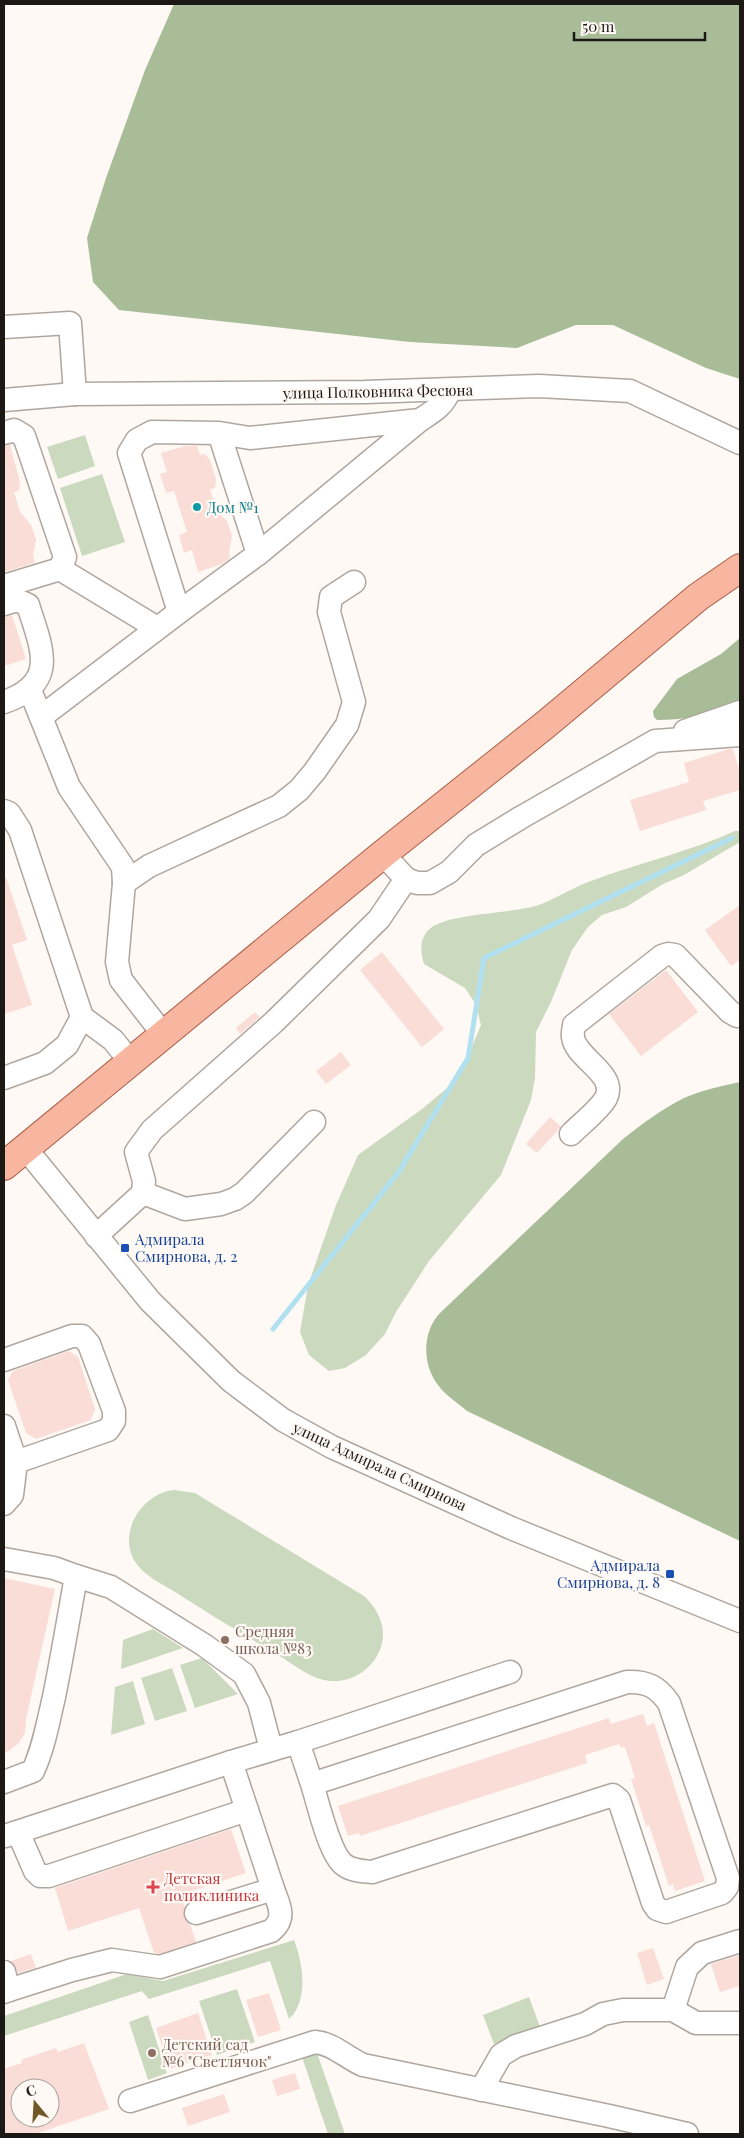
<svg xmlns="http://www.w3.org/2000/svg" width="744" height="2138" viewBox="0 0 744 2138" font-family="'Playfair Display',serif">
<style>
.green{fill:#cbd9bf}
.forest{fill:#a8bc98}
.lines{fill:none;stroke-linecap:round;stroke-linejoin:round}
.stream{stroke:#b1e1f1;stroke-width:5}
.building{fill:#faddd7;fill-rule:evenodd}
.minor-casing{stroke:#afa69f;stroke-width:25}
.major-casing{stroke:#a85f48;stroke-width:30}
.minor{stroke:#fff;stroke-width:22}
.major{stroke:#f8b6a1;stroke-width:28}
.culture-dot{fill:#0f9aa8;stroke:#fef9f4;stroke-width:2}
.transit-dot{fill:#1a4fb4;stroke:#fef9f4;stroke-width:2}
.education-dot{fill:#8d6e63;stroke:#fef9f4;stroke-width:2}
.health-dot{fill:#e0444e;stroke:#fef9f4;stroke-width:2}
.labels{text-anchor:middle;dominant-baseline:central;stroke-width:4.5;stroke-linejoin:round;paint-order:stroke}
.street-label{font-size:15px;fill:#1c1816;stroke:#fef9f4}
.culture-label{font-size:15px;fill:#0d838f;stroke:#fef9f4;text-anchor:start}
.transit-label{font-size:15px;fill:#164399;stroke:#fef9f4;text-anchor:start}
.education-label{font-size:15px;fill:#785e54;stroke:#fef9f4;text-anchor:start}
.health-label{font-size:15px;fill:#be3a42;stroke:#fef9f4;text-anchor:start}
</style>
<rect width="100%" height="100%" fill="#fef9f4"/>
<g class="green">
<polygon points="85,435 95,466 58,479 47,447"/>
<polygon points="102,474 125,542 82,556 60,488"/>
<path d="M 735,831 L 740,831 L 740,842 L 684,875 L 663,884 L 626,907 L 602,915 L 588,927 L 572,950 L 551,1002 L 536,1032 L 535,1078 L 531,1100 L 501,1175 L 429,1261 L 396,1312 L 385,1334 L 366,1355 L 345,1368 L 329,1371 L 309,1355 L 300,1332 L 308,1285 L 336,1205 L 358,1155 L 422,1109 L 446,1089 L 464,1066 L 481,1025 L 476,1005 L 465,988 L 424,964 C 420,950 419,937 432,927 C 451,914 508,913 532,907 C 549,903 573,887 591,881 C 639,863 688,852 735,831 Z"/>
<path d="M 174,1490 L 195,1493 L 364,1596 C 379,1610 388,1629 380,1650 C 372,1669 353,1682 332,1681 C 328,1681 322,1680 317,1678 C 304,1673 291,1663 278,1655 C 244,1635 209,1614 175,1592 C 162,1584 145,1576 136,1563 C 116,1534 142,1493 174,1490 Z"/>
<polygon points="153,1629 183,1648 121,1669 123,1640"/>
<polygon points="202,1658 238,1694 195,1708 180,1665"/>
<polygon points="172,1668 187,1711 155,1721 141,1678"/>
<polygon points="133,1681 145,1724 111,1735 115,1687"/>
<path d="M 294,1940 C 303,1962 309,2001 289,2019 L 270,1961 L 149,1999 L 142,1991 L 4,2036 L 4,2016 L 127,1974 L 163,1981 Z"/>
<polygon points="237,1989 255,2042 217,2055 199,2001"/>
<polygon points="529,1997 540,2027 494,2044 483,2015"/>
<polygon points="148,2015 167,2073 148,2080 129,2022"/>
<polygon points="317,2053 345,2134 328,2134 301,2054"/>
</g>
<g class="forest">
<polygon points="174,4 740,4 740,379 706,368 613,325 576,325 517,348 410,342 119,310 93,282 87,238 106,178 145,70"/>
<path d="M 740,638 L 740,702 C 716,714 684,720 657,720 L 654,717 L 653,711 L 677,679 L 721,654 Z"/>
<path d="M 740,1082 L 740,1541 L 467,1411 C 458,1403 445,1395 438,1385 C 422,1364 422,1332 440,1313 L 623,1139 C 642,1124 662,1109 684,1098 C 702,1090 722,1086 740,1082 Z"/>
</g>
<g class="lines">
<polyline class="stream" points="273,1329 398,1173 468,1058 484,958 732,838"/>
</g>
<g class="building">
<polygon points="10,445 20,482 19,491 14,492 20,512 31,525 36,540 33,555 35,563 4,572 4,446"/>
<polygon points="185,446 197,446 200,455 205,454 210,460 216,479 215,488 210,489 216,510 227,521 232,536 229,553 230,558 222,564 198,572 192,550 184,553 179,535 187,532 174,491 166,493 160,474 167,472 161,453"/>
<polygon points="12,615 26,659 4,666 4,617"/>
<polygon points="729,749 733,749 740,772 740,790 703,801 706,810 640,831 630,800 689,782 684,763"/>
<polygon points="4,877 6,877 27,940 12,945 32,1005 4,1014"/>
<polygon points="740,905 740,960 731,966 705,930"/>
<polygon points="382,952 444,1029 422,1047 360,970"/>
<polygon points="666,970 698,1012 641,1056 609,1014"/>
<polygon points="255,1012 260,1017 240,1034 236,1028"/>
<polygon points="341,1052 351,1065 326,1084 316,1071"/>
<polygon points="550,1117 561,1127 537,1153 526,1144"/>
<polygon points="69,1351 78,1357 95,1409 91,1420 36,1439 26,1433 8,1380 13,1371"/>
<polygon points="4,1578 55,1589 26,1719 25,1733 18,1744 4,1754"/>
<polygon points="643,1714 647,1726 654,1723 705,1881 675,1891 673,1884 669,1886 649,1825 646,1826 631,1779 635,1778 625,1747 621,1748 619,1744 585,1755 587,1763 360,1836 359,1833 348,1836 338,1806 609,1718 611,1724"/>
<polygon points="231,1829 246,1873 180,1895 185,1907 184,1917 190,1924 196,1942 159,1954 154,1953 139,1908 68,1931 55,1888"/>
<polygon points="653,1948 664,1979 647,1985 637,1953"/>
<polygon points="31,1954 36,1968 18,1973 11,1961"/>
<polygon points="740,1955 740,1986 720,1992 711,1964"/>
<polygon points="269,1993 281,2030 258,2037 246,2000"/>
<polygon points="198,2013 212,2055 170,2069 156,2028"/>
<path d="M 84,2043 L 109,2109 L 35,2134 L 4,2134 L 4,2069 L 22,2063 L 21,2060 L 56,2048 L 58,2052 ZM 20,2088 L 50,2088 L 50,2118 L 20,2118 Z"/>
<polygon points="295,2073 300,2089 277,2096 272,2080"/>
<polygon points="224,2094 230,2112 188,2126 182,2108"/>
</g>
<g class="lines">
<g class="minor-casing">
<g id="minor">
<polyline points="4,327 70,323 75,394"/>
<polyline points="4,400 75,394 365,392 539,386 630,391 740,443"/>
<polyline points="4,433 14,430 24,436 65,557 60,569 4,586"/>
<path d="M 219,433 L 258,554 L 179,612 L 129,453 L 137,440 L 152,432 L 219,433 L 250,438 L 420,420 C 434,411 443,406 450,390"/>
<polyline points="258,554 420,420"/>
<polyline points="60,569 157,628"/>
<path d="M 4,604 L 17,600 L 28,605 C 41,647 60,683 4,702"/>
<polyline points="30,690 69,787 123,867 124,883 117,962 121,980 163,1034"/>
<polyline points="41,717 179,612"/>
<polyline points="685,731 740,712"/>
<polyline points="4,811 9,813 20,830 82,1017 67,1045 45,1063 4,1078"/>
<polyline points="383,854 406,879 417,883 430,883 449,872 476,845 520,818 655,741 740,735"/>
<polyline points="124,883 149,866 279,806 299,790 315,771 347,725 354,702 329,612 331,597 354,582"/>
<polyline points="82,1017 113,1040 130,1061"/>
<path d="M 571,1134 C 581,1124 600,1109 606,1098 C 618,1074 575,1058 573,1037 C 572,1033 574,1028 574,1025 L 662,956 L 668,954 L 675,955 L 730,1012 L 737,1016 L 740,1015"/>
<polyline points="26,1149 150,1301 231,1381 283,1420 332,1447 511,1528 740,1621"/>
<polyline points="143,1193 185,1209 221,1204 235,1199 244,1193 314,1122"/>
<polyline points="96,1236 143,1193 144,1181 136,1152 152,1130 274,1022 379,919 406,879"/>
<polyline points="4,1360 72,1336 82,1336 89,1344 114,1411 114,1421 108,1430 16,1462"/>
<polyline points="4,1426 16,1462 12,1495 4,1504"/>
<path d="M 4,1559 L 54,1568 L 76,1576 C 69,1616 62,1657 54,1697 C 48,1722 44,1747 33,1771 L 4,1782"/>
<polyline points="76,1576 111,1587 204,1645 244,1674 259,1703 271,1749"/>
<polyline points="298,1742 510,1672"/>
<path d="M 231,1762 L 298,1742 L 312,1784 L 627,1682 C 647,1681 658,1687 669,1703 L 728,1878 L 727,1887 L 722,1893 L 666,1912 L 657,1909 L 653,1903 L 619,1800 L 613,1795 L 372,1872 C 362,1871 351,1871 343,1864 C 329,1852 318,1803 312,1784"/>
<polyline points="18,1832 35,1871 40,1876 49,1876 247,1810 273,1889 196,1913"/>
<polyline points="5,1836 231,1762 247,1810"/>
<polyline points="4,1972 9,1990 4,1992"/>
<path d="M 9,1990 L 72,1970 L 112,1960 L 160,1967 L 271,1931 C 287,1918 279,1905 273,1889"/>
<polyline points="673,2010 687,1967 702,1953 740,1941"/>
<polyline points="481,2090 501,2055 516,2046 585,2024 603,2014 623,2010 673,2010 696,2023 740,2023"/>
<path d="M 130,2101 L 315,2042 C 332,2043 347,2058 363,2065 L 609,2116 L 687,2134"/>
</g>
</g>
<g class="major-casing">
<polyline id="major" points="4,1166 383,854 545,725 698,597 740,568"/>
</g>
<use href="#minor" class="minor"/>
<use href="#major" class="major"/>
</g>
<circle class="culture-dot" cx="197" cy="507" r="5"/>
<g class="transit-dot">
<rect x="120" y="1243" width="10" height="10" rx="2.5"/>
<rect x="665" y="1569" width="10" height="10" rx="2.5"/>
</g>
<g class="education-dot">
<circle cx="225" cy="1640" r="5"/>
<circle cx="152" cy="2053" r="5"/>
</g>
<path class="health-dot" d="M150.5 1879.5h5v5h5v5h-5v5h-5v-5h-5v-5h5z"/>
<g class="labels">
<g class="street-label">
<text transform="translate(378 391) rotate(-1)">улица Полковника Фесюна</text>
<text transform="translate(380 1466) rotate(25)">улица Адмирала Смирнова</text>
</g>
<g class="culture-label">
<text x="207" y="507">Дом №1</text>
</g>
<g class="transit-label">
<text x="135" y="1239">Адмирала<tspan x="135" dy="17">Смирнова, д. 2</tspan></text>
<text x="660" y="1565" text-anchor="end">Адмирала<tspan x="660" dy="17">Смирнова, д. 8</tspan></text>
</g>
<g class="education-label">
<text x="235" y="1631">Средняя<tspan x="235" dy="17">школа №83</tspan></text>
<text x="162" y="2044">Детский сад<tspan x="162" dy="17">№6 "Светлячок"</tspan></text>
</g>
<g class="health-label">
<text x="164" y="1878">Детская<tspan x="164" dy="17">поликлиника</tspan></text>
</g>
</g>
<rect width="744" height="2138" fill="none" stroke="#1c1816" stroke-width="10"/>
<g transform="translate(35 2103) rotate(342)"><circle r="24" fill="#fef9f4" stroke="#a49f9b"/>
<path d="M0-4L9 19L0 12L-9 19Z" fill="#705728"/>
<text y="-8" font-size="14" font-weight="bold" text-anchor="middle" fill="#1c1816">С</text>
</g>
<path d="M574 32v8h131v-8" fill="none" stroke="#1c1816" stroke-width="2.5"/>
<text x="582" y="32" font-size="15" fill="#1c1816" stroke="#fef9f4" stroke-width="4" paint-order="stroke">50 m</text>
</svg>
